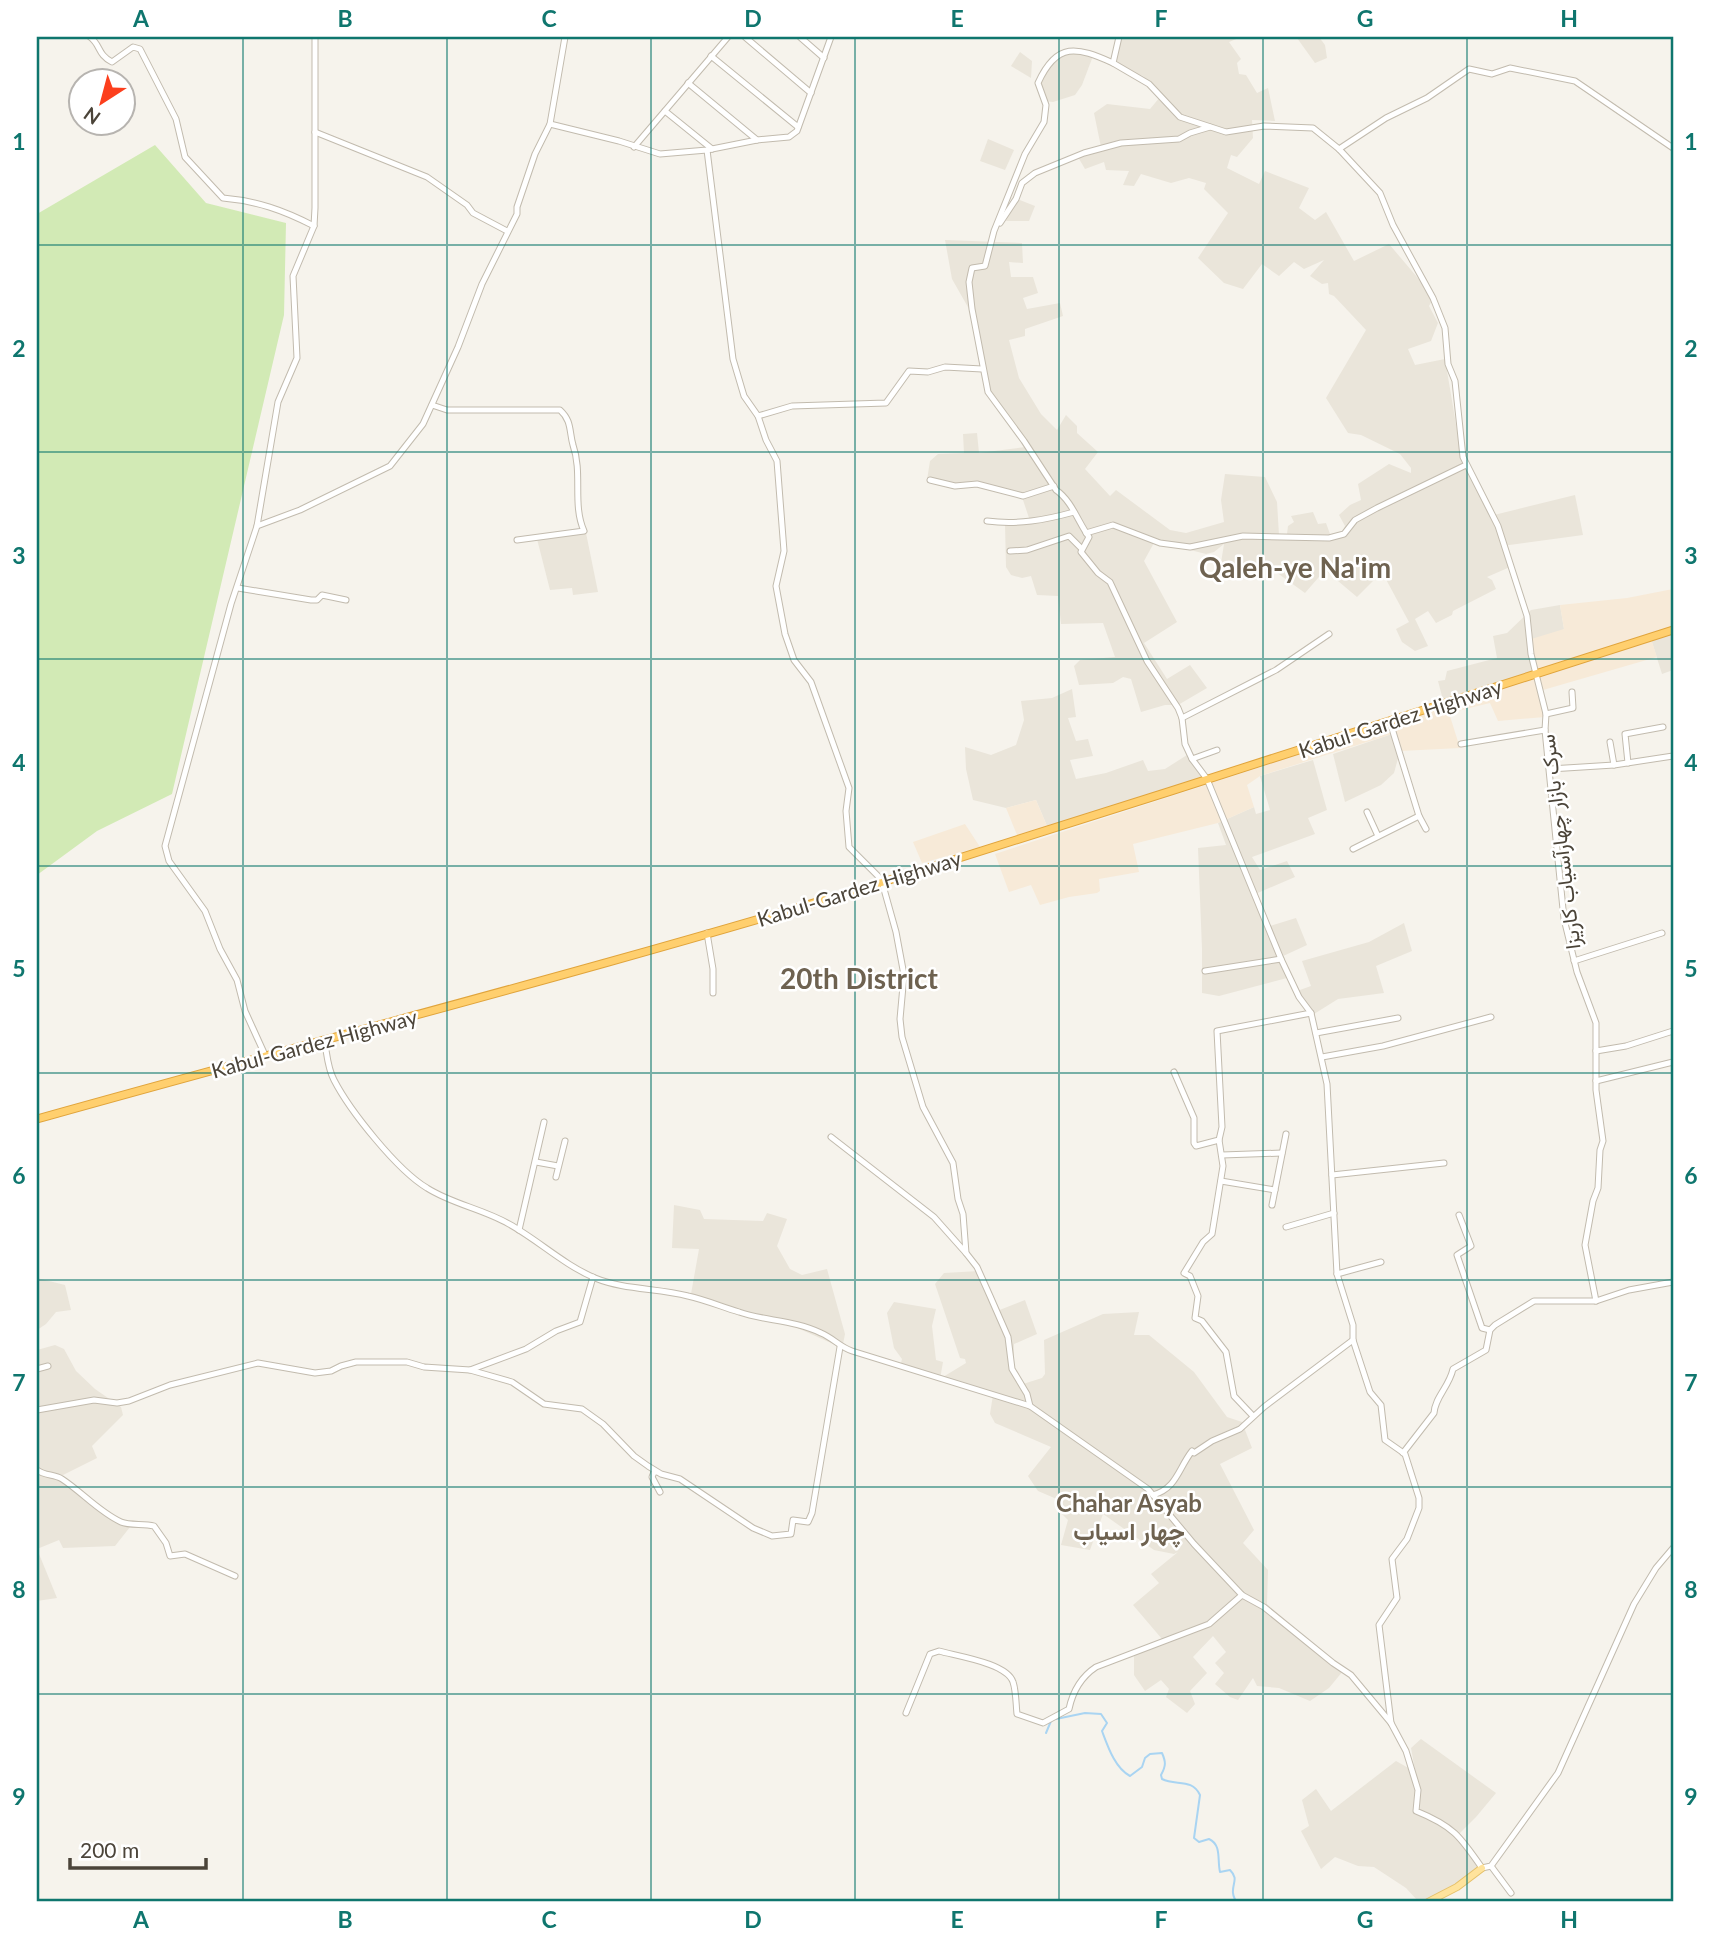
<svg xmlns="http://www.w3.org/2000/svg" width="1710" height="1939" viewBox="0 0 1710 1939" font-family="Lato,Vazirmatn,sans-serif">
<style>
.residential{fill:#eae5da}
.commercial{fill:#f7ead8}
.green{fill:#d2eab5}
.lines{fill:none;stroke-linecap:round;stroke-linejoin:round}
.stream{stroke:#a9d4f2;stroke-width:2}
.minor-casing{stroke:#c2bbae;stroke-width:7}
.major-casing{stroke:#e6c16a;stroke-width:8}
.highway-casing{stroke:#e0a43c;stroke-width:9}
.minor{stroke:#fff;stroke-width:5}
.major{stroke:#ffe39c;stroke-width:6}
.highway{stroke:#ffcf6e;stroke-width:7}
.grid{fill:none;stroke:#0f766e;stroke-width:2;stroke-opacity:0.55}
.labels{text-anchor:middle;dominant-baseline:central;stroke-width:5;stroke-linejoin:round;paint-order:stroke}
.street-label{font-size:21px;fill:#4b4439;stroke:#fff}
.quarter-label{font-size:24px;font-weight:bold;fill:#6e6250;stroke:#fff}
.district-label{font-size:28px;font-weight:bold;fill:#6e6250;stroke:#fff}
.neatline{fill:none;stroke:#0f766e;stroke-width:2.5}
.grid-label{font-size:23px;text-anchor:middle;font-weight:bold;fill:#0f766e}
</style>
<rect width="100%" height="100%" fill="#f6f3ec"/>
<g class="residential">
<polygon points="1117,37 1198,39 1201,37 1241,37 1229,42 1241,59 1237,63 1239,74 1246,75 1257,93 1268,88 1275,121 1252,120 1253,138 1237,157 1231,155 1227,168 1259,184 1265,171 1309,188 1299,208 1315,220 1326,212 1354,261 1389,244 1434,297 1429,306 1438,323 1431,341 1408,349 1415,365 1445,359 1462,460 1488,513 1494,515 1575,495 1583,535 1502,546 1510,567 1487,577 1492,580 1496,589 1453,611 1452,615 1436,623 1428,611 1415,619 1428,646 1415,651 1402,642 1396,629 1409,622 1382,572 1357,597 1325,570 1305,593 1258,559 1254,573 1220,569 1224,544 1214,552 1206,554 1155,541 1144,561 1177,622 1144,643 1167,679 1190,665 1207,688 1178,705 1165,705 1141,712 1131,679 1123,677 1113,683 1079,685 1074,666 1080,660 1115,657 1103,623 1061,624 1058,596 1037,595 1031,576 1022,578 1011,575 1006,567 1005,524 1030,521 1022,497 977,485 955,486 927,480 930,461 938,454 964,453 963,434 977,433 979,453 1025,447 988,390 973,316 952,279 945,240 1022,243 1023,263 1009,262 1011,277 1033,277 1038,293 1023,298 1027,309 1060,303 1063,316 1025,329 1025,336 1009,340 1019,378 1041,414 1057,430 1066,415 1077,426 1077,433 1098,452 1085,469 1110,496 1116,490 1170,530 1186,533 1224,522 1221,500 1225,474 1265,477 1277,502 1279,535 1287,534 1288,526 1294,522 1291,516 1313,512 1318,524 1326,523 1330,534 1342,533 1345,526 1339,515 1350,505 1361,500 1358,484 1389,464 1411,473 1411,468 1400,454 1361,435 1348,433 1326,398 1366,330 1334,296 1329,294 1328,283 1322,284 1310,276 1324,260 1304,269 1294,262 1279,276 1262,264 1243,289 1224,283 1198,258 1228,213 1204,189 1206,183 1189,178 1171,183 1141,174 1134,186 1123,185 1129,171 1106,170 1104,162 1085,169 1078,157 1101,147 1094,113 1107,104 1150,109 1160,97 1143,76 1110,65"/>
<polygon points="1299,37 1319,37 1325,45 1327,58 1315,63 1297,38"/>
<polygon points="1020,52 1032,61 1031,78 1011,66"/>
<polygon points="1067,53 1093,56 1082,85 1075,95 1053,102 1043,101 1040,87 1048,68"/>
<polygon points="988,139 1014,150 1005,170 980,161"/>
<polygon points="1015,198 1035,206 1029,221 1006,221"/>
<polygon points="586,533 598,592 573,595 572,588 550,590 537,539"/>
<polygon points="1560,605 1564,629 1535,670 1443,700 1438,681 1445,680 1447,671 1497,658 1493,636 1507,633 1531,610"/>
<polygon points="1673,632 1673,670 1662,674 1651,639"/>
<polygon points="1072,689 1076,717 1068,718 1076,741 1088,739 1093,756 1070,760 1076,779 1106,773 1143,760 1148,771 1165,769 1187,755 1206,777 1047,826 1036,800 1006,808 973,800 966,769 965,747 991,755 1016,745 1024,720 1021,701 1052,698"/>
<polygon points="1392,734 1400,751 1394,773 1381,785 1345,802 1333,754"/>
<polygon points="1313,760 1327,810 1308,818 1315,834 1252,857 1260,870 1287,861 1295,877 1253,895 1267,927 1296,918 1307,945 1281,957 1287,978 1219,996 1202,993 1202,949 1198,848 1226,845 1218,823 1254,807 1256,814 1270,810 1260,776"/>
<polygon points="1404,923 1412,951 1376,966 1384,993 1338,999 1314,1014 1297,991 1311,986 1302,961 1369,942"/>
<polygon points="674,1205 700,1210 704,1219 763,1221 767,1213 787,1219 777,1246 790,1269 802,1275 827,1269 845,1334 843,1344 840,1347 775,1318 734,1309 691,1294 699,1249 672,1248"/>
<polygon points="979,1271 997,1311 1025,1300 1037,1334 1014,1344 1014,1370 1023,1384 1042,1378 1045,1374 1044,1340 1103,1314 1139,1312 1134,1335 1149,1335 1194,1372 1227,1417 1242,1422 1252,1448 1220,1464 1254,1530 1243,1543 1268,1570 1267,1604 1343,1671 1329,1688 1310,1701 1279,1688 1257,1686 1253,1678 1238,1700 1230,1697 1215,1684 1224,1673 1215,1663 1226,1652 1213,1636 1193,1657 1207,1673 1190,1691 1195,1704 1187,1713 1166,1697 1169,1689 1161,1680 1145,1691 1134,1675 1134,1653 1162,1639 1133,1605 1159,1583 1151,1574 1178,1552 1174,1554 1154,1550 1103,1514 1090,1550 1061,1545 1068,1520 1056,1508 1059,1500 1038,1491 1028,1476 1051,1447 995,1423 990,1414 993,1395 943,1377 966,1363 965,1359 960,1358 935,1284 944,1273"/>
<polygon points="37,1278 65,1285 71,1310 56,1312 46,1324 37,1330"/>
<polygon points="894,1302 936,1309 932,1326 936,1360 943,1362 940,1379 900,1367 902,1359 894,1348 887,1313"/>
<polygon points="55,1345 64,1349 76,1371 95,1389 121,1407 123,1415 92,1446 97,1458 61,1476 130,1527 115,1546 63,1548 59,1540 37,1549 57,1598 37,1601 37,1350"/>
<polygon points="1421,1739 1496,1793 1476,1817 1458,1835 1482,1868 1457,1887 1424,1901 1418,1901 1406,1888 1374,1867 1358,1866 1335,1857 1321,1869 1301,1831 1309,1826 1302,1800 1316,1789 1331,1811 1396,1761 1412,1770 1417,1781 1411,1748"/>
</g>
<g class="commercial">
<polygon points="1673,589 1673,626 1535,670 1528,640 1564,629 1560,605 1627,598"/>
<polygon points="1651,639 1657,657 1543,690 1545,717 1498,721 1490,703 1449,713 1460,748 1400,751 1392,734 1260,776 1247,785 1254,807 1218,823 1133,844 1139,872 1099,879 1100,891 1097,893 1069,897 1040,905 1031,885 1009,892 995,854"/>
<polygon points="1036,800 1047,826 1017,835 1006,808"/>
<polygon points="965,824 980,847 922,863 913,842"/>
</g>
<polygon class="green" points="155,145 206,203 286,223 284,315 172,794 97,831 37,875 37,214"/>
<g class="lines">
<g class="stream">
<path d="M 1056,1719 L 1085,1713 L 1101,1714 L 1107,1723 L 1102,1731 C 1108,1747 1115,1768 1130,1776 L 1142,1767 L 1145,1758 L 1150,1754 L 1162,1753 C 1166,1762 1166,1766 1161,1775 L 1162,1779 C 1176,1786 1192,1778 1200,1795 L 1194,1838 L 1199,1842 L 1209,1839 C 1222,1845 1217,1860 1220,1872 L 1230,1870 C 1239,1879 1232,1883 1233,1893 C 1233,1896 1235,1899 1236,1902"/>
<polyline points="1046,1733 1051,1721"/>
</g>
<g class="minor-casing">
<g id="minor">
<path d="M 90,37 C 101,45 97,54 112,62 L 133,47 L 140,49 L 176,119 L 185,157 L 223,198 C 257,201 283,210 314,226"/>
<polyline points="745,37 811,93"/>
<polyline points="800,37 824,58"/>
<polyline points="1119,37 1113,63 1149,84 1180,117 1226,132 1264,126 1313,128 1339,149 1380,193 1393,225 1433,298 1445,328 1448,364 1455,381 1463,457 1498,526 1527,616 1531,654 1546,714 1545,730 1564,919 1577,972 1596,1023 1596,1090 1603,1141 1600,1150 1598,1188 1593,1201 1585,1245 1596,1301"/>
<polyline points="711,56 798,127"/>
<path d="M 1113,63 C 1077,47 1057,41 1038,83 L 1046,105 L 1044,122 L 1025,154 L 994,231 L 985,266 L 972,268 L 969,282 L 972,309 L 988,392 L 1024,441 L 1056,490 C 1072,501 1078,522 1089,537 L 1081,552 L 1098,573 L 1110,582 L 1147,661 L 1178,708 L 1182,718 L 1185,744 L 1192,759 L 1207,779 L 1281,959 L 1299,997 L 1311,1013 L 1327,1084 L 1337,1274 L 1353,1325 L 1353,1340 L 1370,1392 L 1381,1405 L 1385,1440 L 1405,1454 L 1419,1498 L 1419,1508 L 1407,1539 L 1392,1559 L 1397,1598 L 1379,1625 L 1391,1723"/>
<polyline points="688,83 757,140"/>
<polyline points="665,111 712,149"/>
<polyline points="550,124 619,141 660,154 707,150 757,140 789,137 797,131 831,37"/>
<polyline points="315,132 427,177 467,205 473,213 507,231"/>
<polyline points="634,147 728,37"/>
<polyline points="1339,149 1386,118 1427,98 1469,69 1492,74 1510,68 1575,81 1673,148"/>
<polyline points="707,150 733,359 744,396 758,416 766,440 777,461 784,551 776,586 785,634 794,660 811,682 849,788 846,811 849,847 878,876 882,882 896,932 904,975 900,1019 902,1037 923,1107 953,1163 958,1199 963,1214 966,1253 977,1267 990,1296 1008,1337 1012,1369 1027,1394 1030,1406"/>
<polyline points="1000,223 1016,199 1022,183 1035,173 1084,153 1121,143 1179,139 1190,133 1210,127"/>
<path d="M 432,405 L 447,410 L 560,410 C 572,421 569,431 573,445 C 583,474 572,504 584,531 L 517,540"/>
<polyline points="758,416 792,406 886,403 909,371 928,372 945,367 982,369"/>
<polyline points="930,480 955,486 977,484 1023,496 1054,486"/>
<path d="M 987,521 C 1018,525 1045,520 1074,512"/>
<polyline points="257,526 300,510 390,466 423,424 458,347 482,284 517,214 517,207 535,154 550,124 565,37"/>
<polyline points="1086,533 1113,525 1160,543 1190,547 1243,536 1329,538 1344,534 1355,520 1377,508 1466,465"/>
<polyline points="1010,551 1027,550 1069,536 1082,549"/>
<polyline points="238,588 311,600 317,600 322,595 346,600"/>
<polyline points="1546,714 1573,708 1572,692"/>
<polyline points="1182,718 1276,670 1329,634"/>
<polyline points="1390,722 1419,816 1426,829"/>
<polyline points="1610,742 1614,765"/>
<polyline points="1461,744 1545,730"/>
<polyline points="1192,759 1217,750"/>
<polyline points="1628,763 1625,734 1663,727"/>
<polyline points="1550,769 1614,765 1673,756"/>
<polyline points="1367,812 1378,836"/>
<polyline points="1353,849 1419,816"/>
<polyline points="707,933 713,969 713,993"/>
<polyline points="1574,961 1662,933"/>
<polyline points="1205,971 1281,959"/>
<polyline points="1316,1033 1398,1018"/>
<path d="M 324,1039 C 327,1052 327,1067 334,1080 C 350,1111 397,1170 427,1188 C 452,1204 483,1209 509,1224 C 538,1240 564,1265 595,1278 C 624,1290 658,1288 688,1296 C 706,1300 722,1307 739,1312 C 765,1321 794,1320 821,1333 C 833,1338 840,1347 852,1351 L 1030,1406 L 1148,1489 L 1194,1544 L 1242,1595 L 1264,1607 L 1333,1663 L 1351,1675 L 1391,1723 L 1406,1751 L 1418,1790 L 1416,1811 C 1453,1826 1460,1836 1482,1868 L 1491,1866 L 1558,1773 L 1634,1604 L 1656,1568 L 1673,1548"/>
<polyline points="1596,1051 1626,1046 1673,1031"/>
<polyline points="265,1055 245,1011 237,980 220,949 205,911 169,861 165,846 231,604 257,526 278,402 297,358 293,276 314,226 315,208 315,37"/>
<polyline points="1322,1057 1383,1046 1491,1017"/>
<polyline points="1174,1072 1194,1118 1194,1143 1196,1146 1219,1140 1222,1127 1217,1031 1311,1013"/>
<polyline points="1596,1081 1673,1062"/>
<polyline points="831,1137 934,1217 966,1253"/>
<polyline points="1219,1140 1223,1166 1212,1234 1203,1242 1184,1273 1190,1276 1198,1296 1195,1318 1202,1321 1226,1352 1234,1396 1253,1416"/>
<polyline points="1222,1155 1282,1153"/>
<polyline points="536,1162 558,1166"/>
<polyline points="1332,1175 1444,1163"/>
<polyline points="556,1177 565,1141"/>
<polyline points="1221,1181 1275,1190"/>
<polyline points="1272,1205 1286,1134"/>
<polyline points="1459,1215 1471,1246 1457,1255 1482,1328 1490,1330"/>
<polyline points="1286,1227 1334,1213"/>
<polyline points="519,1230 544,1122"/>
<polyline points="1337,1274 1381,1262"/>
<polyline points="37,1369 48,1366"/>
<polyline points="470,1370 526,1349 556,1331 580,1322 593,1277"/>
<polyline points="37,1410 94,1400 117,1403 129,1401 170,1385 258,1363 315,1373 331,1371 341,1366 356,1362 407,1362 424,1367 470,1370 512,1382 544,1404 582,1409 603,1424 634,1456 648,1466 661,1474 680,1479 753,1528 772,1536 791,1534 793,1520 808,1522 812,1513 840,1347"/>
<path d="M 1403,1453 L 1434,1413 C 1435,1397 1449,1387 1453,1369 L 1486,1350 L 1490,1330 L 1495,1325 L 1534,1301 L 1596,1301 L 1629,1290 L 1673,1282"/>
<path d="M 37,1470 C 45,1476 54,1474 62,1479 C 82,1492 99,1512 121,1522 C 130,1526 144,1523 154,1526 L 166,1543 L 170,1556 L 185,1554 L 235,1576"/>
<polyline points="656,1472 654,1472 652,1477 660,1492"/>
<path d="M 1153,1495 C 1177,1488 1178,1469 1192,1451 L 1194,1453 L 1212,1441 L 1240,1429 L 1264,1407 L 1353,1340"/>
<path d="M 906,1713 L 930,1654 L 939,1651 C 956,1656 1007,1663 1013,1682 C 1016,1690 1016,1705 1017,1714 L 1043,1723 L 1069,1709 C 1073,1690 1081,1677 1096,1667 L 1209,1624 L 1242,1595"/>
<polyline points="1491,1866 1511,1893"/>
</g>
</g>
<g class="major-casing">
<polyline id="major" points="1428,1902 1457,1887 1482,1868"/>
</g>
<g class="highway-casing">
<path id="highway" d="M 37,1119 C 318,1040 601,968 880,883 C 1145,801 1409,713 1673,630"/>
</g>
<use href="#minor" class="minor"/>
<use href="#major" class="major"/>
<use href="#highway" class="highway"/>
</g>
<path class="grid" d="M 243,37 L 243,1902M 447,37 L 447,1902M 651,37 L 651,1902M 855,37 L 855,1902M 1059,37 L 1059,1902M 1263,37 L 1263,1902M 1467,37 L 1467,1902M 37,245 L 1673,245M 37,452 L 1673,452M 37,659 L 1673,659M 37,866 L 1673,866M 37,1073 L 1673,1073M 37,1280 L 1673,1280M 37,1487 L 1673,1487M 37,1694 L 1673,1694"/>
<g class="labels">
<g class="street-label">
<text transform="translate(1400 718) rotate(-18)">Kabul-Gardez Highway</text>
<text transform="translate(1559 842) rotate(-97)">سرک بازار چهارآسیاب کاریزا</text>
<text transform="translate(859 888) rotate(-17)">Kabul-Gardez Highway</text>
<text transform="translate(314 1043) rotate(-15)">Kabul-Gardez Highway</text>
</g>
<g class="quarter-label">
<text x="1129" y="1502">Chahar Asyab<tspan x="1129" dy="28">چهار اسیاب</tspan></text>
</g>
<g class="district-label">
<text x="1295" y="567">Qaleh-ye Na'im</text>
<text x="859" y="978">20th District</text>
</g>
</g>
<rect width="1710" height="1939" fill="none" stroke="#ffffff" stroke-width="77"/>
<g transform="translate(102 102) rotate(216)"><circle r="33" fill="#ffffff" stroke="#b7b4b0" stroke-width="2"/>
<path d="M0-5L12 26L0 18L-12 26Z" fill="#fc3f1d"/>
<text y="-10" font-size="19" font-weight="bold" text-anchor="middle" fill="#4b4439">N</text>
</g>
<path d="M70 1858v10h136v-10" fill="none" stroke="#4b4439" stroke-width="3.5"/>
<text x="80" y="1858" font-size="21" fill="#4b4439" stroke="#ffffff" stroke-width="5" paint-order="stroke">200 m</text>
<rect x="38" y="38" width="1634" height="1862" class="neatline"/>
<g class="grid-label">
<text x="141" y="27">A</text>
<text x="345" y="27">B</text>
<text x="549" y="27">C</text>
<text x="753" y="27">D</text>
<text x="957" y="27">E</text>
<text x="1161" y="27">F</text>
<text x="1365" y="27">G</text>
<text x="1569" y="27">H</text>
<text x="19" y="150">1</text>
<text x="1691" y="150">1</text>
<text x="19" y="357">2</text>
<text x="1691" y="357">2</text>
<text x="19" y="564">3</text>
<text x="1691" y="564">3</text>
<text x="19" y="771">4</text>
<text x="1691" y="771">4</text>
<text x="19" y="977">5</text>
<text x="1691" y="977">5</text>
<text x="19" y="1184">6</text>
<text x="1691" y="1184">6</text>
<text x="19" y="1391">7</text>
<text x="1691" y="1391">7</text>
<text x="19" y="1598">8</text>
<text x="1691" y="1598">8</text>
<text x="19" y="1805">9</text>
<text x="1691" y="1805">9</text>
<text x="141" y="1928">A</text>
<text x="345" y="1928">B</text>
<text x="549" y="1928">C</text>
<text x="753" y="1928">D</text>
<text x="957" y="1928">E</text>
<text x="1161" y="1928">F</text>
<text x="1365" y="1928">G</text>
<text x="1569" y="1928">H</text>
</g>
</svg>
